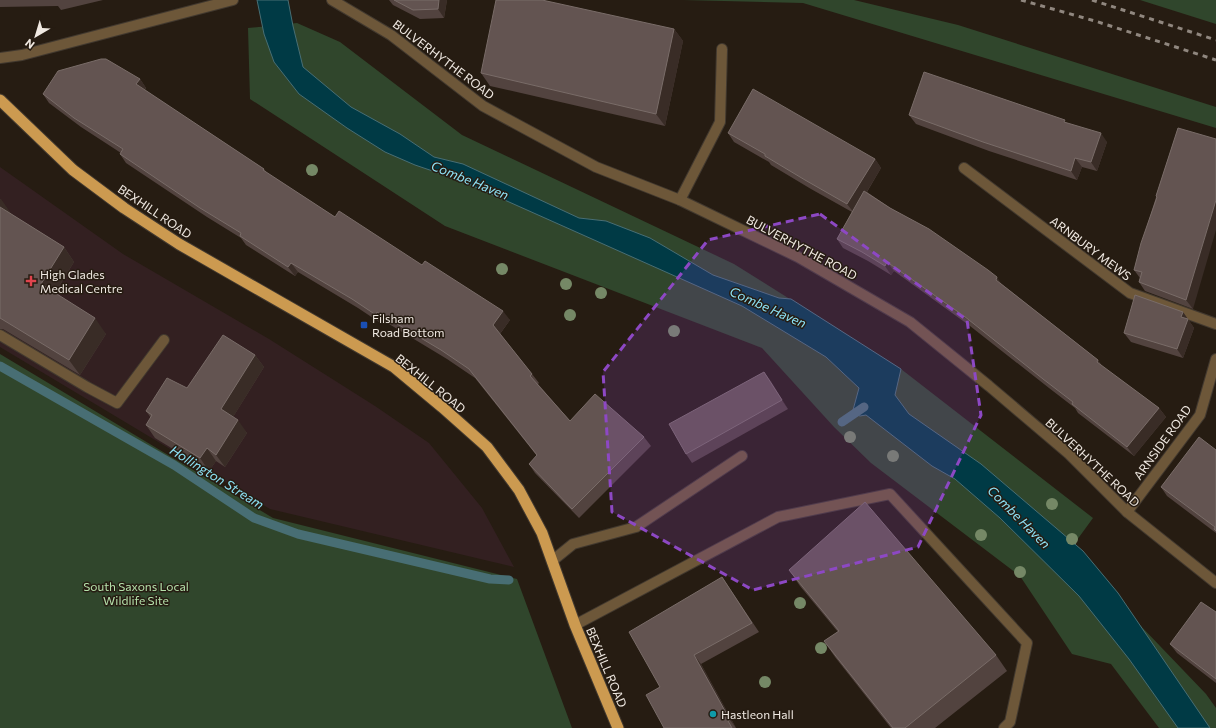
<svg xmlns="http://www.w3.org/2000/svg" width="1216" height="728" viewBox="0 0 1216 728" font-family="Commissioner,sans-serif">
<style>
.commercial{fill:#332021}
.green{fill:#30462c}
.water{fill:#003a45;stroke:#486e74}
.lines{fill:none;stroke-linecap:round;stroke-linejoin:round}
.stream{stroke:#486e74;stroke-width:9}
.service-casing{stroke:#42392f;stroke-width:12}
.minor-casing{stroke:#42392f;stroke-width:12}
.trunk-casing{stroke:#42392f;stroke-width:13}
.service{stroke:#6d5739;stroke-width:10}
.minor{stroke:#6d5739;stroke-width:10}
.trunk{stroke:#cc9a50;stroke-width:11}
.rail{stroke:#90877f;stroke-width:3;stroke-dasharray:5 5;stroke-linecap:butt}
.tree{fill:#758866}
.wall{fill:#52433f}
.shaded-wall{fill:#392c26}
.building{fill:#635451;stroke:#796c68}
.marked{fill:#8d48c4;fill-opacity:0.2;stroke:#8d48c4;stroke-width:3;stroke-dasharray:8 5;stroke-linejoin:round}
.health-dot{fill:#e0444e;stroke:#261c12;stroke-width:1.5}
.transit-dot{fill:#1a4fb4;stroke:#261c12;stroke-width:1.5}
.culture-dot{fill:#0f9aa8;stroke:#261c12;stroke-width:1.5}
.labels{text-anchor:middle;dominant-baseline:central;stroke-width:3;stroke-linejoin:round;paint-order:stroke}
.street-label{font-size:12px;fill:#f0e9e2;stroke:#261c12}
.poi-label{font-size:12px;fill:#f0e9e2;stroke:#261c12;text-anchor:start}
.park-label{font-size:12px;fill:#b5e1ab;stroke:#261c12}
.water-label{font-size:13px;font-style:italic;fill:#8de3f7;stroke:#261c12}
</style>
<rect width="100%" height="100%" fill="#261c12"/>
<polygon class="commercial" points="0,167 123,254 269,339 375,406 429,443 482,508 514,567 270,509 0,347"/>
<g class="green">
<polygon points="683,0 854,0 958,25 1216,107 1216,128 803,3"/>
<polygon points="1140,0 1216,0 1216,24"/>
<polygon points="297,23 340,42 462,135 734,264 901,369 1093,518 1069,551 1206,694 1216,708 1216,728 1159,728 1111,664 1072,654 1020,576 871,463 834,427 762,348 445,226 250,99 248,28"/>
<polygon points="0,354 273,518 517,579 572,728 0,728"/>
</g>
<polygon class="water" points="257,0 288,0 293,26 303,67 351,107 400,134 434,157 463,164 579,218 606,221 650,238 713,275 779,298 791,299 901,369 895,395 909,414 981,464 1083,551 1118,593 1210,728 1178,728 1129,659 1079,596 1000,518 955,479 932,466 866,415 860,416 854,414 853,410 859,388 826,357 742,306 462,181 415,165 385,152 347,128 299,94 274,62 264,34"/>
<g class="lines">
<g class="stream">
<polyline points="0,366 174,465 254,518 298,534 490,579 509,580"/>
<polyline points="842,422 864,407"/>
</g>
<g class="service-casing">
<g id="service">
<polyline points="680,200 720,122 722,49"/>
<polyline points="0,335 87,387 117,403 164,340"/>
<polyline points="552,561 573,544 636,527 742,456"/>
<polyline points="575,625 778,517 890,494 1027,643 1010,722 1004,728"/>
</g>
</g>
<g class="minor-casing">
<g id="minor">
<polyline points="332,0 391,35 483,106 596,167 680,200 798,257 910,322 989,386 1069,454 1127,512 1216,583"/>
<polyline points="0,58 22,55 233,0"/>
<polyline points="964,168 1130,293 1216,324"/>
<polyline points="1127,512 1200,415 1216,359"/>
</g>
</g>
<g class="trunk-casing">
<polyline id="trunk" points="0,100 73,170 124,208 179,244 394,367 442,407 487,447 519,490 542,533 575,625 618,728"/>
</g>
<use href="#service" class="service"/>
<use href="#minor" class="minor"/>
<use href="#trunk" class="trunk"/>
<g class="rail">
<polyline points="1021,0 1095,21 1216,60"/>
<polyline points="1092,0 1216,40"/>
</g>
</g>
<g class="tree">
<circle cx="312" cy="170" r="6"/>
<circle cx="502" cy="269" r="6"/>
<circle cx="566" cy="284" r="6"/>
<circle cx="601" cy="293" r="6"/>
<circle cx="570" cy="315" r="6"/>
<circle cx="674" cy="331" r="6"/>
<circle cx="850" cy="437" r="6"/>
<circle cx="893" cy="456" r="6"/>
<circle cx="1052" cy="504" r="6"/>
<circle cx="981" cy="535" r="6"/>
<circle cx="1072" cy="539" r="6"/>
<circle cx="1020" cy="572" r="6"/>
<circle cx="800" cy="603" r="6"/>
<circle cx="821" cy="648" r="6"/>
<circle cx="765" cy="682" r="6"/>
</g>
<g class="wall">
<polygon points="0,0 103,0 61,10 58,6 0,7"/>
<polygon points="389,0 447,0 444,18 420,19 393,5"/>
<polygon points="674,29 683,41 665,126 490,86 481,73"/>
<polygon points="140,79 146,88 145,90 264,169 267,173 335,217 422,265 510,320 500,334 532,374 539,383 538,384 570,421 644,437 651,446 579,518 535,473 529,464 537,456 475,378 447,359 384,321 382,324 358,308 298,272 295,276 246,245 241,238 207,217 126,163 120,154 121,153 81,127 49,103 43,94"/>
<polygon points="909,115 1067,123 1107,142 1097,171 1082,167 1077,180 989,151 916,124"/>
<polygon points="1178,128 1193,309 1145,291 1139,282 1140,278 1134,270 1156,197 1156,196"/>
<polygon points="728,133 875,159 881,168 867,192 1003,285 1098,360 1102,366 1159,408 1166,417 1134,456 1078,413 1075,408 1049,388 970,326 894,271 891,275 868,261 843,248 837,239 852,212 811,189 771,165 769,162 734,142"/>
<polygon points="0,199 11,214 64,247 74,262 55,293 106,334 80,375 3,329 0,329"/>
<polygon points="1183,312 1194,328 1183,358 1131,342 1124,333"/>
<polygon points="255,355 264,367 233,417 247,433 225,467 216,461 209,471 155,438 146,425 151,418 146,411 187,388"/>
<polygon points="764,372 788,409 692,463 686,454"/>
<polygon points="1216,450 1216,533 1167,496 1161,487"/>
<polygon points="789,570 996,655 1007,671 935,728 891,728 835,657 824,641 838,632 800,586"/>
<polygon points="722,577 759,632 701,664 736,728 664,728"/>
<polygon points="1216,612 1216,683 1177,653 1170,644"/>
</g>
<g class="shaded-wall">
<polygon points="439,0 447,0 444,18 438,9"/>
<polygon points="674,29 683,41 665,126 656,114"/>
<polygon points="140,79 146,88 142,93 136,84"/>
<polygon points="1101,133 1107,142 1097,171 1091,162"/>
<polygon points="1075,158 1082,167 1077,180 1071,171"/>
<polygon points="875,159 881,168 854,213 847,204"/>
<polygon points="1,199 12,215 0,209 0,200"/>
<polygon points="1216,200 1216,230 1193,309 1186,300"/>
<polygon points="64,247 74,262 51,299 41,284"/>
<polygon points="887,262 894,271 891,275 885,266"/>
<polygon points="291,263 298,272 295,276 288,267"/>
<polygon points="997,277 1003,286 996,280"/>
<polygon points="503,311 510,320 499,335 493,325"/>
<polygon points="377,312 384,321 382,324 376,315"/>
<polygon points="1183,312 1194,328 1183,358 1177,349 1181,317"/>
<polygon points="95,318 106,334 80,375 69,360"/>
<polygon points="255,355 264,367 230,422 221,409"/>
<polygon points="1098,360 1104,369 1097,362"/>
<polygon points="764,372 771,381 788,409 782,400"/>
<polygon points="1159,408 1166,417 1134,456 1127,447"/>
<polygon points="238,420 247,433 225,467 216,455"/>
<polygon points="207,448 216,461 209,471 200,458"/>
<polygon points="694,655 701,664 736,728 730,720"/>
</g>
<g class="building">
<polygon points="394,0 439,0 438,9 413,10"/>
<polygon points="496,0 542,0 674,29 656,114 481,73"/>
<polygon points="101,59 106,59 140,79 136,84 264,169 263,170 335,217 339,211 422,265 425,261 503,311 493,325 532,374 530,376 570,421 595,394 644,437 572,509 529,464 537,455 469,369 441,350 377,312 376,315 352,299 291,263 288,267 240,236 241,233 200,208 120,154 123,149 74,118 43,94 58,71"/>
<polygon points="924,72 1065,120 1064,122 1101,133 1091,162 1075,158 1071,171 983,142 909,115"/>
<polygon points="753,89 875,159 847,204 805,180 765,156 765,154 728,133"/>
<polygon points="1178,128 1216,139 1216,200 1186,300 1139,282 1142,272 1134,270 1141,243 1157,197 1156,196"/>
<polygon points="864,191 890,208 929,229 988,270 997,277 996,280 1098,360 1097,362 1159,408 1127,447 1072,404 1073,402 1043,379 964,316 887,262 885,266 862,252 837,239"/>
<polygon points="0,207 64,247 41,284 95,318 69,360 0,318"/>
<polygon points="1135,295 1183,312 1181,317 1188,319 1177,349 1124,333"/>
<polygon points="223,335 255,355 221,409 238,420 216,455 207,448 200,458 146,425 152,415 146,411 167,378 187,388"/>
<polygon points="764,372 782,400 686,454 669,424"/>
<polygon points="1199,437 1216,450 1216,531 1214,529 1215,527 1161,487"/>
<polygon points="865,502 996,655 905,728 893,728 824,641 839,631 789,570"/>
<polygon points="722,577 752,623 694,655 730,720 728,721 732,728 664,728 646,695 660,687 629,632"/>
<polygon points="1201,602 1216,612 1216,679 1170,644"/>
</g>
<path class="marked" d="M 820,214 L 967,320 L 981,415 L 918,547 L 753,590 L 612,512 L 603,372 L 708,240 Z"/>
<path class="health-dot" d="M29 275h4v4h4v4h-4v4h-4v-4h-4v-4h4z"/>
<rect class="transit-dot" x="360" y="321" width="8" height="8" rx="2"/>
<circle class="culture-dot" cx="713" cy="714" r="4"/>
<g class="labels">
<g class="street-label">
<text transform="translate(444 59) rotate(37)">BULVERHYTHE ROAD</text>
<text transform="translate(155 211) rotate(34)">BEXHILL ROAD</text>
<text transform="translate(802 247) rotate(28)">BULVERHYTHE ROAD</text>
<text transform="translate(1091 248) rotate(37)">ARNBURY MEWS</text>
<text transform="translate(431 383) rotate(39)">BEXHILL ROAD</text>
<text transform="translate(1162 442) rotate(-54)">ARNSIDE ROAD</text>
<text transform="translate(1093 462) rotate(43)">BULVERHYTHE ROAD</text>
<text transform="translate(607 667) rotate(67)">BEXHILL ROAD</text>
</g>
<g class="poi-label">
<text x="40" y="274">High Glades<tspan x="40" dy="14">Medical Centre</tspan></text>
<text x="372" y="318">Filsham<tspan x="372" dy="14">Road Bottom</tspan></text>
<text x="721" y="714">Hastleon Hall</text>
</g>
<g class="park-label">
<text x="136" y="586">South Saxons Local<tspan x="136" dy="14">Wildlife Site</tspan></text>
</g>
<g class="water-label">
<text transform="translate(470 180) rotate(22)">Combe Haven</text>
<text transform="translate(768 307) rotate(24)">Combe Haven</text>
<text transform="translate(217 477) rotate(32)">Hollington Stream</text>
<text transform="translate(1019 517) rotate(45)">Combe Haven</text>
</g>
</g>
<g transform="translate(36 36) rotate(218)" stroke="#261c12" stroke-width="3" paint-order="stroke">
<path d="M0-3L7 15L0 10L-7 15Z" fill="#f0e9e2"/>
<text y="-6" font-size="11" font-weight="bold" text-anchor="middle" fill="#f0e9e2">N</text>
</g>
</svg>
